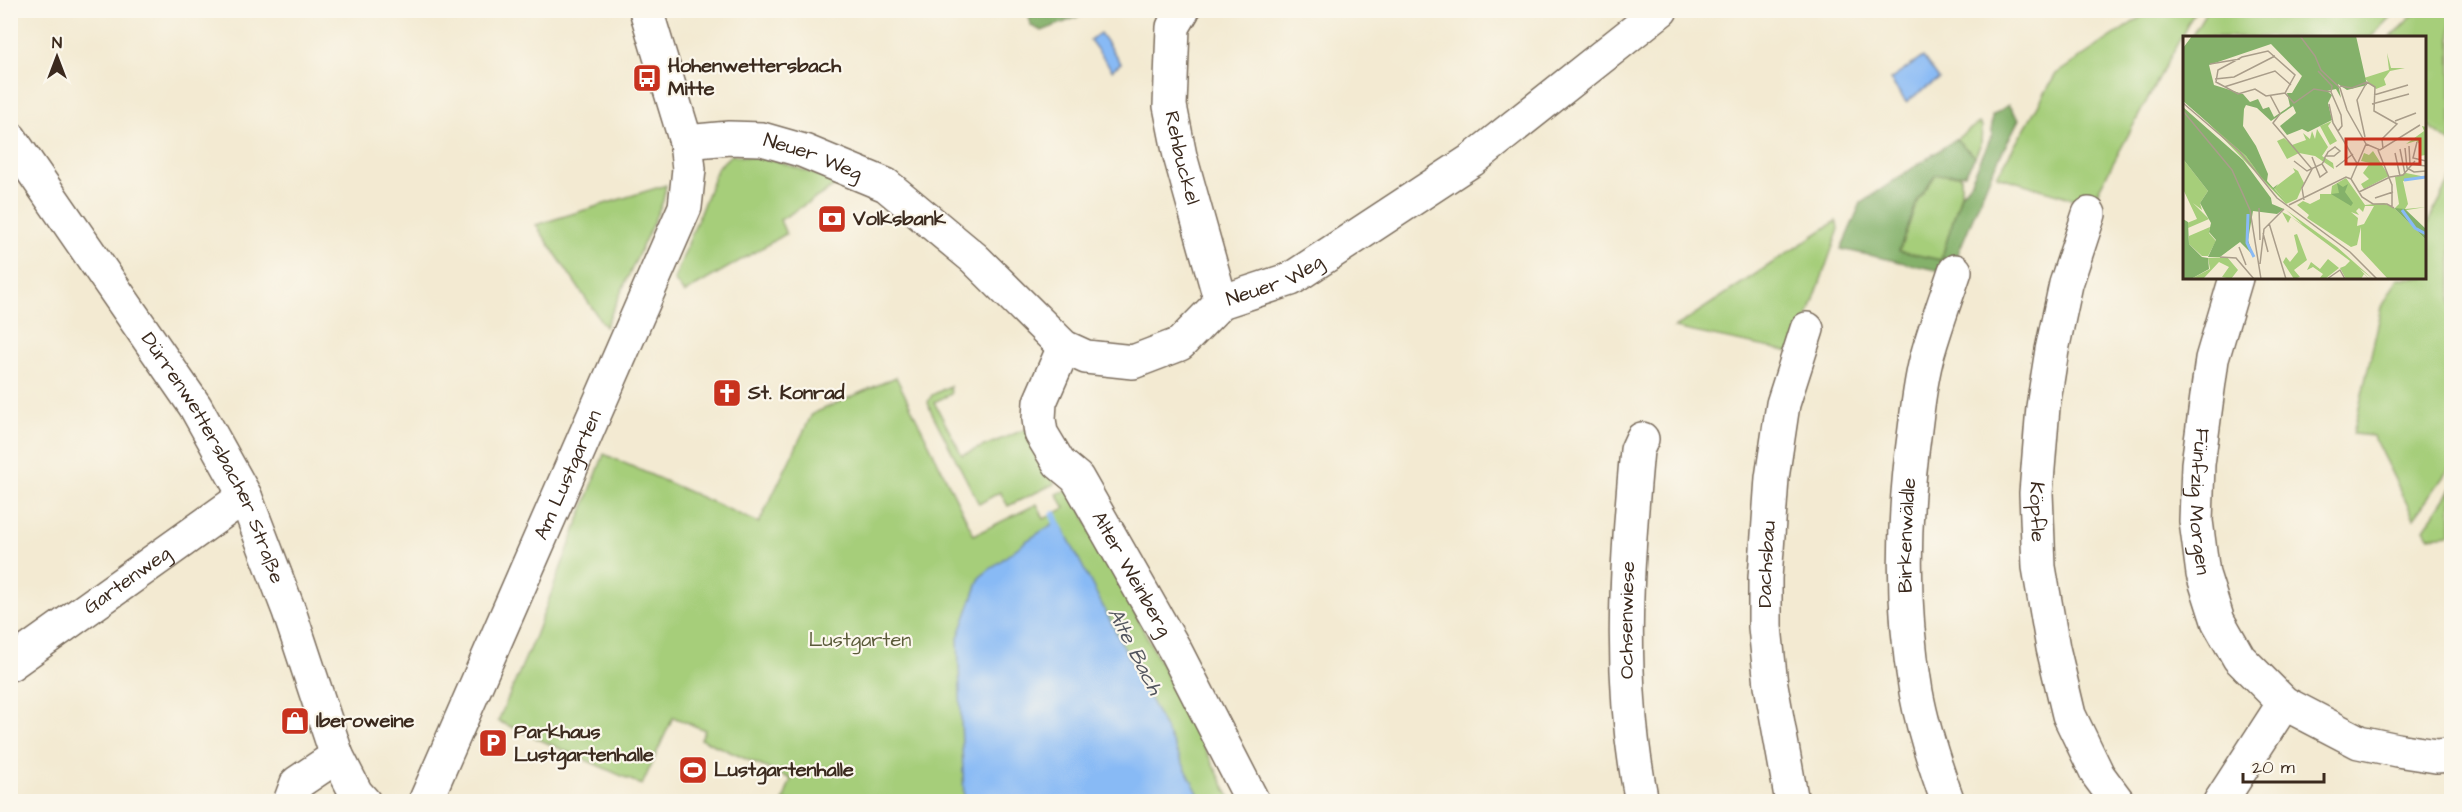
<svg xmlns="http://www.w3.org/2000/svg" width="2462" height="812" viewBox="0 0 2462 812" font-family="'Architects Daughter',sans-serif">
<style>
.green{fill:#a6ce7a;stroke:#707c4c;stroke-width:1.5}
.forest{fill:#84b16a;stroke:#606e44;stroke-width:1.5}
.water{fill:#88baf5;stroke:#62728a;stroke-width:1.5}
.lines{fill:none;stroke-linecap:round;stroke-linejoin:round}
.stream{stroke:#88baf5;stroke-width:8}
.minor-casing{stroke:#7b6d5d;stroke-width:36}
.minor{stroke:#fff;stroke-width:33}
.labels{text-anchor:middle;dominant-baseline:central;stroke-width:4.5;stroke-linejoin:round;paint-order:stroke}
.poi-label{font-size:20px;font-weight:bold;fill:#3b2a1e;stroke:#fbf7ec;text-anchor:start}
.street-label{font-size:20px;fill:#3b2a1e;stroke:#fbf7ec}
.park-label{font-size:20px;fill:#5b5b3a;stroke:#fbf7ec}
.water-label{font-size:21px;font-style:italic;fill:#52555e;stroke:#fbf7ec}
.inset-river{fill:none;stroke:#88baf5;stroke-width:3}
.inset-road{fill:none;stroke:#a99d8a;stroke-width:1.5}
.view{fill:#c8321e;fill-opacity:0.15;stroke:#c8321e;stroke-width:3}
.inset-edge{fill:none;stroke:#3b2a1e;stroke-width:3}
</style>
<rect width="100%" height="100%" fill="#fbf7ec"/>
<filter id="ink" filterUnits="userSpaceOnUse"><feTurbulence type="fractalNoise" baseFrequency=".0167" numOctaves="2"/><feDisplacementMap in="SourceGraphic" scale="12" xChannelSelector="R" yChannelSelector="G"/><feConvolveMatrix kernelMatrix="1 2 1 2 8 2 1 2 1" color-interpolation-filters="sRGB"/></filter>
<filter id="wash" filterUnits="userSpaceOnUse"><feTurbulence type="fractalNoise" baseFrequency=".008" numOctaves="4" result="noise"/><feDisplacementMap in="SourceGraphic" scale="24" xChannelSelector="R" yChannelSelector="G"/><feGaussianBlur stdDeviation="1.35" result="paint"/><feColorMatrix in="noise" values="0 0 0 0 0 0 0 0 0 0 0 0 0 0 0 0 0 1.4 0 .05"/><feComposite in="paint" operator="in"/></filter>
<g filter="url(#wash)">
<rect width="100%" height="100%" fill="#f3ead2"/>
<g class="green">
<polygon points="2207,10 2396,10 2396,11 2371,37 2191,37"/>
<polygon points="2150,11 2195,11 2091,204 1997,176 2056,74"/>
<polygon points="2417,11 2451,11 2451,143 2425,124 2424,38 2391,37"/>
<polygon points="1979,123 1982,126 1981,143 1975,157 1956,139"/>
<polygon points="731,155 774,160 840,183 780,220 786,234 684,293 674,280 718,167"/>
<polygon points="1936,174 1961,175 1961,194 1941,260 1899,252 1918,199"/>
<polygon points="2451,179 2451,466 2414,518 2373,436 2353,434 2382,307 2398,278 2424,278 2425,228"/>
<polygon points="666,185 663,201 605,327 536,225"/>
<polygon points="1836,221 1839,229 1795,353 1674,328"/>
<polygon points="896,377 974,535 1037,504 1044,519 1065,508 1057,494 1070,488 1232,801 783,801 791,779 701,739 705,730 673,717 642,785 498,721 535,636 604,454 759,523 812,414"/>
<polygon points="950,386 951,394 934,402 962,455 1031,427 1052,469 1054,484 1008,506 1000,492 979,504 930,409 928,402 932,395"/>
<polygon points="2451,489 2451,534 2428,536 2424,529"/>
</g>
<g class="forest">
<polygon points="1028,11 1028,10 1093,11 1042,31 1031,26"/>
<polygon points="2008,105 2019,119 1990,176 1950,273 1841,249 1861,203 1956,139 1975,157 1965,174 1936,175 1918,199 1899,251 1941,260 1961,194 1970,183 1992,135 1992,116"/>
</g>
<g class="water">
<polygon points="1100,33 1121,63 1112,70 1090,40"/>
<polygon points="1923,57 1939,79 1906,102 1890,80"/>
<polygon points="1059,520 1202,801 964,801 958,638 980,577 1026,541"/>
</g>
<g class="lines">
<polyline class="stream" points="1054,515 1060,531"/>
</g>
</g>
<g filter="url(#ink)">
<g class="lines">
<g class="minor-casing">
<g id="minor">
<path id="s1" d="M 1183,10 L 1173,27 L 1170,106 L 1180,156 L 1221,302"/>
<path id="s2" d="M 10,138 L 195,406 L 245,496 L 289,611 L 337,756 L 356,793 L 364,802"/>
<path id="s3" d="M 686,142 L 729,138 L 762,139 L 804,151 L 886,185 L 974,258 L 1064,347 L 1086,357 L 1133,362 L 1180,344 L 1221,302 L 1291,279 L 1472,160 L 1661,10"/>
<path id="s4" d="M 2089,214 L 2066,284 L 2052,350 L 2043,407 L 2036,493 L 2039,567 L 2053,648 L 2069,715 L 2098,775 L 2118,802"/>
<path id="s5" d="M 2236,278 L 2212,359 L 2198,464 L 2196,521 L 2203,574 L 2218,621 L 2239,658 L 2284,703 L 2359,742 L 2397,750 L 2436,756 L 2452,755"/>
<path id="s6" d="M 1064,347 L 1040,402 L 1039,419 L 1041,433 L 1059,463 L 1077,478 L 1175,650 L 1253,802"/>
<path id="s7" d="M 10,664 L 245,496"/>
<polyline points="290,802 297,783 337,756"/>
<path id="s8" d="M 425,802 L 685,207 L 689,169 L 686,142 L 646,10"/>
<path id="s9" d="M 1642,802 C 1618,685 1626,568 1637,450 L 1642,439"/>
<path id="s10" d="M 1792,802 L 1771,685 L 1765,627 L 1765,578 L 1772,478 L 1783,404 L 1807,329"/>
<path id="s11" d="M 1948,802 C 1935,766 1923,730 1916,692 C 1901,606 1903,515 1915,429 C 1918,404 1921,377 1928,353 C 1936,325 1946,298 1955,271"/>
<polyline points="2220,802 2284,703"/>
</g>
</g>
<use href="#minor" class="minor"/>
</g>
</g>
<defs>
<g id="bus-square" transform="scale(1.5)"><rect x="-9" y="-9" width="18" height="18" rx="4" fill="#c8321e" stroke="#fbf7ec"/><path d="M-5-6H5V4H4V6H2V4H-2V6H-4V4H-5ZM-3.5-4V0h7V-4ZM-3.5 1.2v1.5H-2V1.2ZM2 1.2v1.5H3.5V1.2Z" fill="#fff"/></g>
<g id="bank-square" transform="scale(1.5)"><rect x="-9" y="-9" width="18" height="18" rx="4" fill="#c8321e" stroke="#fbf7ec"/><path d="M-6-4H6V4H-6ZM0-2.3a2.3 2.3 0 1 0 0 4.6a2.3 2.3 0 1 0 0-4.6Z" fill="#fff"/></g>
<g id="church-square" transform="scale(1.5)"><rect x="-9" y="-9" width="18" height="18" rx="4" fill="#c8321e" stroke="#fbf7ec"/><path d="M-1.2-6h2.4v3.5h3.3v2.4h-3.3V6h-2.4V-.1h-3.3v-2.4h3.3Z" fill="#fff"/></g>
<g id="shop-square" transform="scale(1.5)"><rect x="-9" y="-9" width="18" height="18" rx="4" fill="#c8321e" stroke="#fbf7ec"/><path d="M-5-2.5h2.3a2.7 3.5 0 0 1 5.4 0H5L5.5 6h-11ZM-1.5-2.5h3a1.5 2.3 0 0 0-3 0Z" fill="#fff"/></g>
<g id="parking-square" transform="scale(1.5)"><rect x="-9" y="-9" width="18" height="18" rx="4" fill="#c8321e" stroke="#fbf7ec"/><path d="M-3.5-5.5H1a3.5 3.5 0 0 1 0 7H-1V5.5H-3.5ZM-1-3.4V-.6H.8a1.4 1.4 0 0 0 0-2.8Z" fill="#fff"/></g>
<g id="stadium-square" transform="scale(1.5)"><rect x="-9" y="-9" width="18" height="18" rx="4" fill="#c8321e" stroke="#fbf7ec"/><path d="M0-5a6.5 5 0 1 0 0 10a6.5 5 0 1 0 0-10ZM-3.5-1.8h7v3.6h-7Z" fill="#fff"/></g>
</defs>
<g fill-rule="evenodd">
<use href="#bus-square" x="647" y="78"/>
<use href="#bank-square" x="832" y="219"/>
<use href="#church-square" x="727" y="393"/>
<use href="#shop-square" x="295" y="721"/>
<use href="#parking-square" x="493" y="743"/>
<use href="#stadium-square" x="693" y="770"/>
</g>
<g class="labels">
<g class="poi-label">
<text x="668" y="66">Hohenwettersbach<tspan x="668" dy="23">Mitte</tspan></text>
<text x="853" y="219">Volksbank</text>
<text x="748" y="393">St. Konrad</text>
<text x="316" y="721">Iberoweine</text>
<text x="514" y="732">Parkhaus<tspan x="514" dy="23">Lustgartenhalle</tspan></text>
<text x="714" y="770">Lustgartenhalle</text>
</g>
<g class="street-label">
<text stroke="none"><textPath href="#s1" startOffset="152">Rehbuckel</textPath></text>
<text stroke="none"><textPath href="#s3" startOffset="130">Neuer Weg</textPath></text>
<text stroke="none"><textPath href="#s3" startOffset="688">Neuer Weg</textPath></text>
<text stroke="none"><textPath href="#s2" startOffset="380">Dürrenwettersbacher Straße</textPath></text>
<text stroke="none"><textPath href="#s8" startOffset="357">Am Lustgarten</textPath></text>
<text stroke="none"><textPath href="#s5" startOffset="228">Fünfzig Morgen</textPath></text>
<text stroke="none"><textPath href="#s4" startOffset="304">Köpfle</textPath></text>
<text stroke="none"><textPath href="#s11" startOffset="272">Birkenwäldle</textPath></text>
<text stroke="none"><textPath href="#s10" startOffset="240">Dachsbau</textPath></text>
<text stroke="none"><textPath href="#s6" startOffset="260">Alter Weinberg</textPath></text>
<text stroke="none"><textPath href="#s7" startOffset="144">Gartenweg</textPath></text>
<text stroke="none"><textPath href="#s9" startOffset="183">Ochsenwiese</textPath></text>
</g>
<g class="park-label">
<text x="860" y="640">Lustgarten</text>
</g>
<g class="water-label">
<text transform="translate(1135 651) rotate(63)">Alte Bach</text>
</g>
</g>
<g transform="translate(2183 36)">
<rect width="243" height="243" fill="#f3ead2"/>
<path d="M 204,17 L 208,32 L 222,32 L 207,35 L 201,43 L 203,49 L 193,53 L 181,42 L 206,34 ZM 11,72 L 63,120 L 72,132 L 103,166 L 91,152 L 112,136 L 110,132 L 115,135 L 121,147 L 114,163 L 103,168 ZM 149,85 L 145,90 L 154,105 L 147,109 L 137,90 ZM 239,90 L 243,91 L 243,119 L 236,120 L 237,108 L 233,105 L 223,108 L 241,95 ZM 134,93 L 145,111 L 139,120 L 150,127 L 151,133 L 132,120 L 116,117 L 104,123 L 94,105 L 101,102 L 109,109 L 123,104 L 120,97 L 127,103 L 129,95 L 132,103 ZM 190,115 L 206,140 L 181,153 L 178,148 L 186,143 L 180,137 L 187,127 L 178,125 L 181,117 L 186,119 ZM 0,123 L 25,155 L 17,167 L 19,174 L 10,167 L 26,183 L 5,192 L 4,187 L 14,183 L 0,153 ZM 223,137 L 243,141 L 220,145 L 225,168 L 222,173 L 243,171 L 218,175 L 212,172 L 216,168 L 212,141 ZM 163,142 L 182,169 L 201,167 L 211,172 L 243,204 L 243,243 L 205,243 L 178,214 L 178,191 L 174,209 L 168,211 L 124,182 L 126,179 L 114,169 L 120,165 L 127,168 L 137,163 L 137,158 L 148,158 L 149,150 ZM 182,170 L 191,170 L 181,188 L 174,190 L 175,182 L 168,176 L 176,179 L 173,175 L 176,172 L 180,176 ZM 103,174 L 154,211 L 190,243 L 168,226 L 177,233 L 186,243 L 181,238 L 178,243 L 163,243 L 157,232 L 162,230 L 167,225 L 108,181 L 105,187 L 99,176 L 105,179 L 120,189 ZM 27,191 L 26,197 L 33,205 L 25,220 L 19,220 L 6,208 L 6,200 ZM 114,198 L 124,224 L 111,234 L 117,241 L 111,243 L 100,226 L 103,221 L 107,226 L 115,216 L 111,199 ZM 44,221 L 55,234 L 48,243 L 39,241 L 46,231 L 36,226 L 20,243 L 8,243 L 27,233 L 25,222 ZM 145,223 L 156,232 L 142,243 L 136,243 L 140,238 L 130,231 L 124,234 L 128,226 L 137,233 Z" fill="#a6ce7a" fill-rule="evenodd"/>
<path d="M 9,0 L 173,0 L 184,49 L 164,54 L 155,48 L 158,62 L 153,53 L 144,55 L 149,59 L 145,67 L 149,84 L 125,96 L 119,93 L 104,99 L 97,90 L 113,77 L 110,70 L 88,85 L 74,72 L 63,69 L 61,73 L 60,90 L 73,110 L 85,138 L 84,145 L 90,152 L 95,148 L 91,153 L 103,166 L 79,142 L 63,120 L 0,65 L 0,12 ZM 88,8 L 119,40 L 109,57 L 104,57 L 107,70 L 91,81 L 86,71 L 80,73 L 75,63 L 67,66 L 60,58 L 31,49 L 26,29 ZM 0,71 L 60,124 L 88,162 L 89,168 L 101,173 L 94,178 L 70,175 L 65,204 L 70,219 L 57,206 L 37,221 L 25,221 L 33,204 L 26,196 L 28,187 L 17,167 L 25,155 L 0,123 ZM 154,147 L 160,151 L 165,148 L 162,156 L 170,167 L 168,170 L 148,158 L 156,157 ZM 211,172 L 222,173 L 243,193 L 243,204 ZM 0,183 L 5,186 L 6,208 L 19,221 L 25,222 L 26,233 L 8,243 L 0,243 Z" fill="#84b16a" fill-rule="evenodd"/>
<path class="inset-river" d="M 221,144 L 243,141M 219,174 L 232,192 L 243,198M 65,178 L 64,207 L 71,221"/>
<path class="inset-road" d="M 117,0 L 132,20 L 138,34 L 157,52 L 164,74 L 183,108M 85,15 L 112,39 L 102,57 L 83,60 L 72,53 L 55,58 L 33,46 L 35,34 L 59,21 ZM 27,28 L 57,23M 32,43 L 51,41 L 92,20M 184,46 L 192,51 L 191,75 L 214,88 L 199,103 L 200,113M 157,50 L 169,52 L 184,46M 41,51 L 92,35 L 108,49M 148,56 L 158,79 L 159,90 L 155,95M 102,57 L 111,67 L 131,53 L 148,56 L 149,50 L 135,35M 87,59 L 97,78 L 90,87 L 129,133 L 119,152 L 121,164M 191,59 L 225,49M 0,67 L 57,116 L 94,162 L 167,216 L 194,243M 146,68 L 150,87 L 175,129M 189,68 L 226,58M 0,75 L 49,134 L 67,174 L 78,243M 212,85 L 233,77M 182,101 L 174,64 L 184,46M 234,106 L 230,122 L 243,125M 183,108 L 197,114 L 237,89M 226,110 L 227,128 L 243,130M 222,112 L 224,132 L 231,136 L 243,135M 217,113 L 222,138M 195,114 L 209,149 L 209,170M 212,117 L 217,140M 129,121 L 137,141 L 144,136 L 139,128M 111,125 L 124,135 L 139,128 L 141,125 L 142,121 L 144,118 L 145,116 L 152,111 L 157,115 L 151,120 L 143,120M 153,131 L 170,118M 168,143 L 179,161 L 190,168 L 204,168 L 211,172M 168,143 L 183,108M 176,156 L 207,141 L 220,139 L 232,125M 192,162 L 210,156M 106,169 L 163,141 L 168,143M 76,172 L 77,204M 86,187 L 103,243M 80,197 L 85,216M 56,211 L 63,229M 37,221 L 53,222 L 71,243M 77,228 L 81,193 L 101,173M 144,243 L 157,234 L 162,243"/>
<path class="view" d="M 163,103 L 237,103 L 237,128 L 163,128 Z"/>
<rect width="243" height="243" class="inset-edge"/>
</g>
<rect width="2462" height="812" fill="none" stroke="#fbf7ec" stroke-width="36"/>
<g transform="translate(57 57)" stroke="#fbf7ec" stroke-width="4.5" paint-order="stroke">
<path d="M0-4.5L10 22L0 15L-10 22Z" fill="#3b2a1e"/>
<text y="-9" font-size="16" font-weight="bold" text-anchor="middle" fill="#3b2a1e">N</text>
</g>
<path d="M2243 773v9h81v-9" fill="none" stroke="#3b2a1e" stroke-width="3"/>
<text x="2252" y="773" font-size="18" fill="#3b2a1e" stroke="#fbf7ec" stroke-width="4.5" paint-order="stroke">20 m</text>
</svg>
